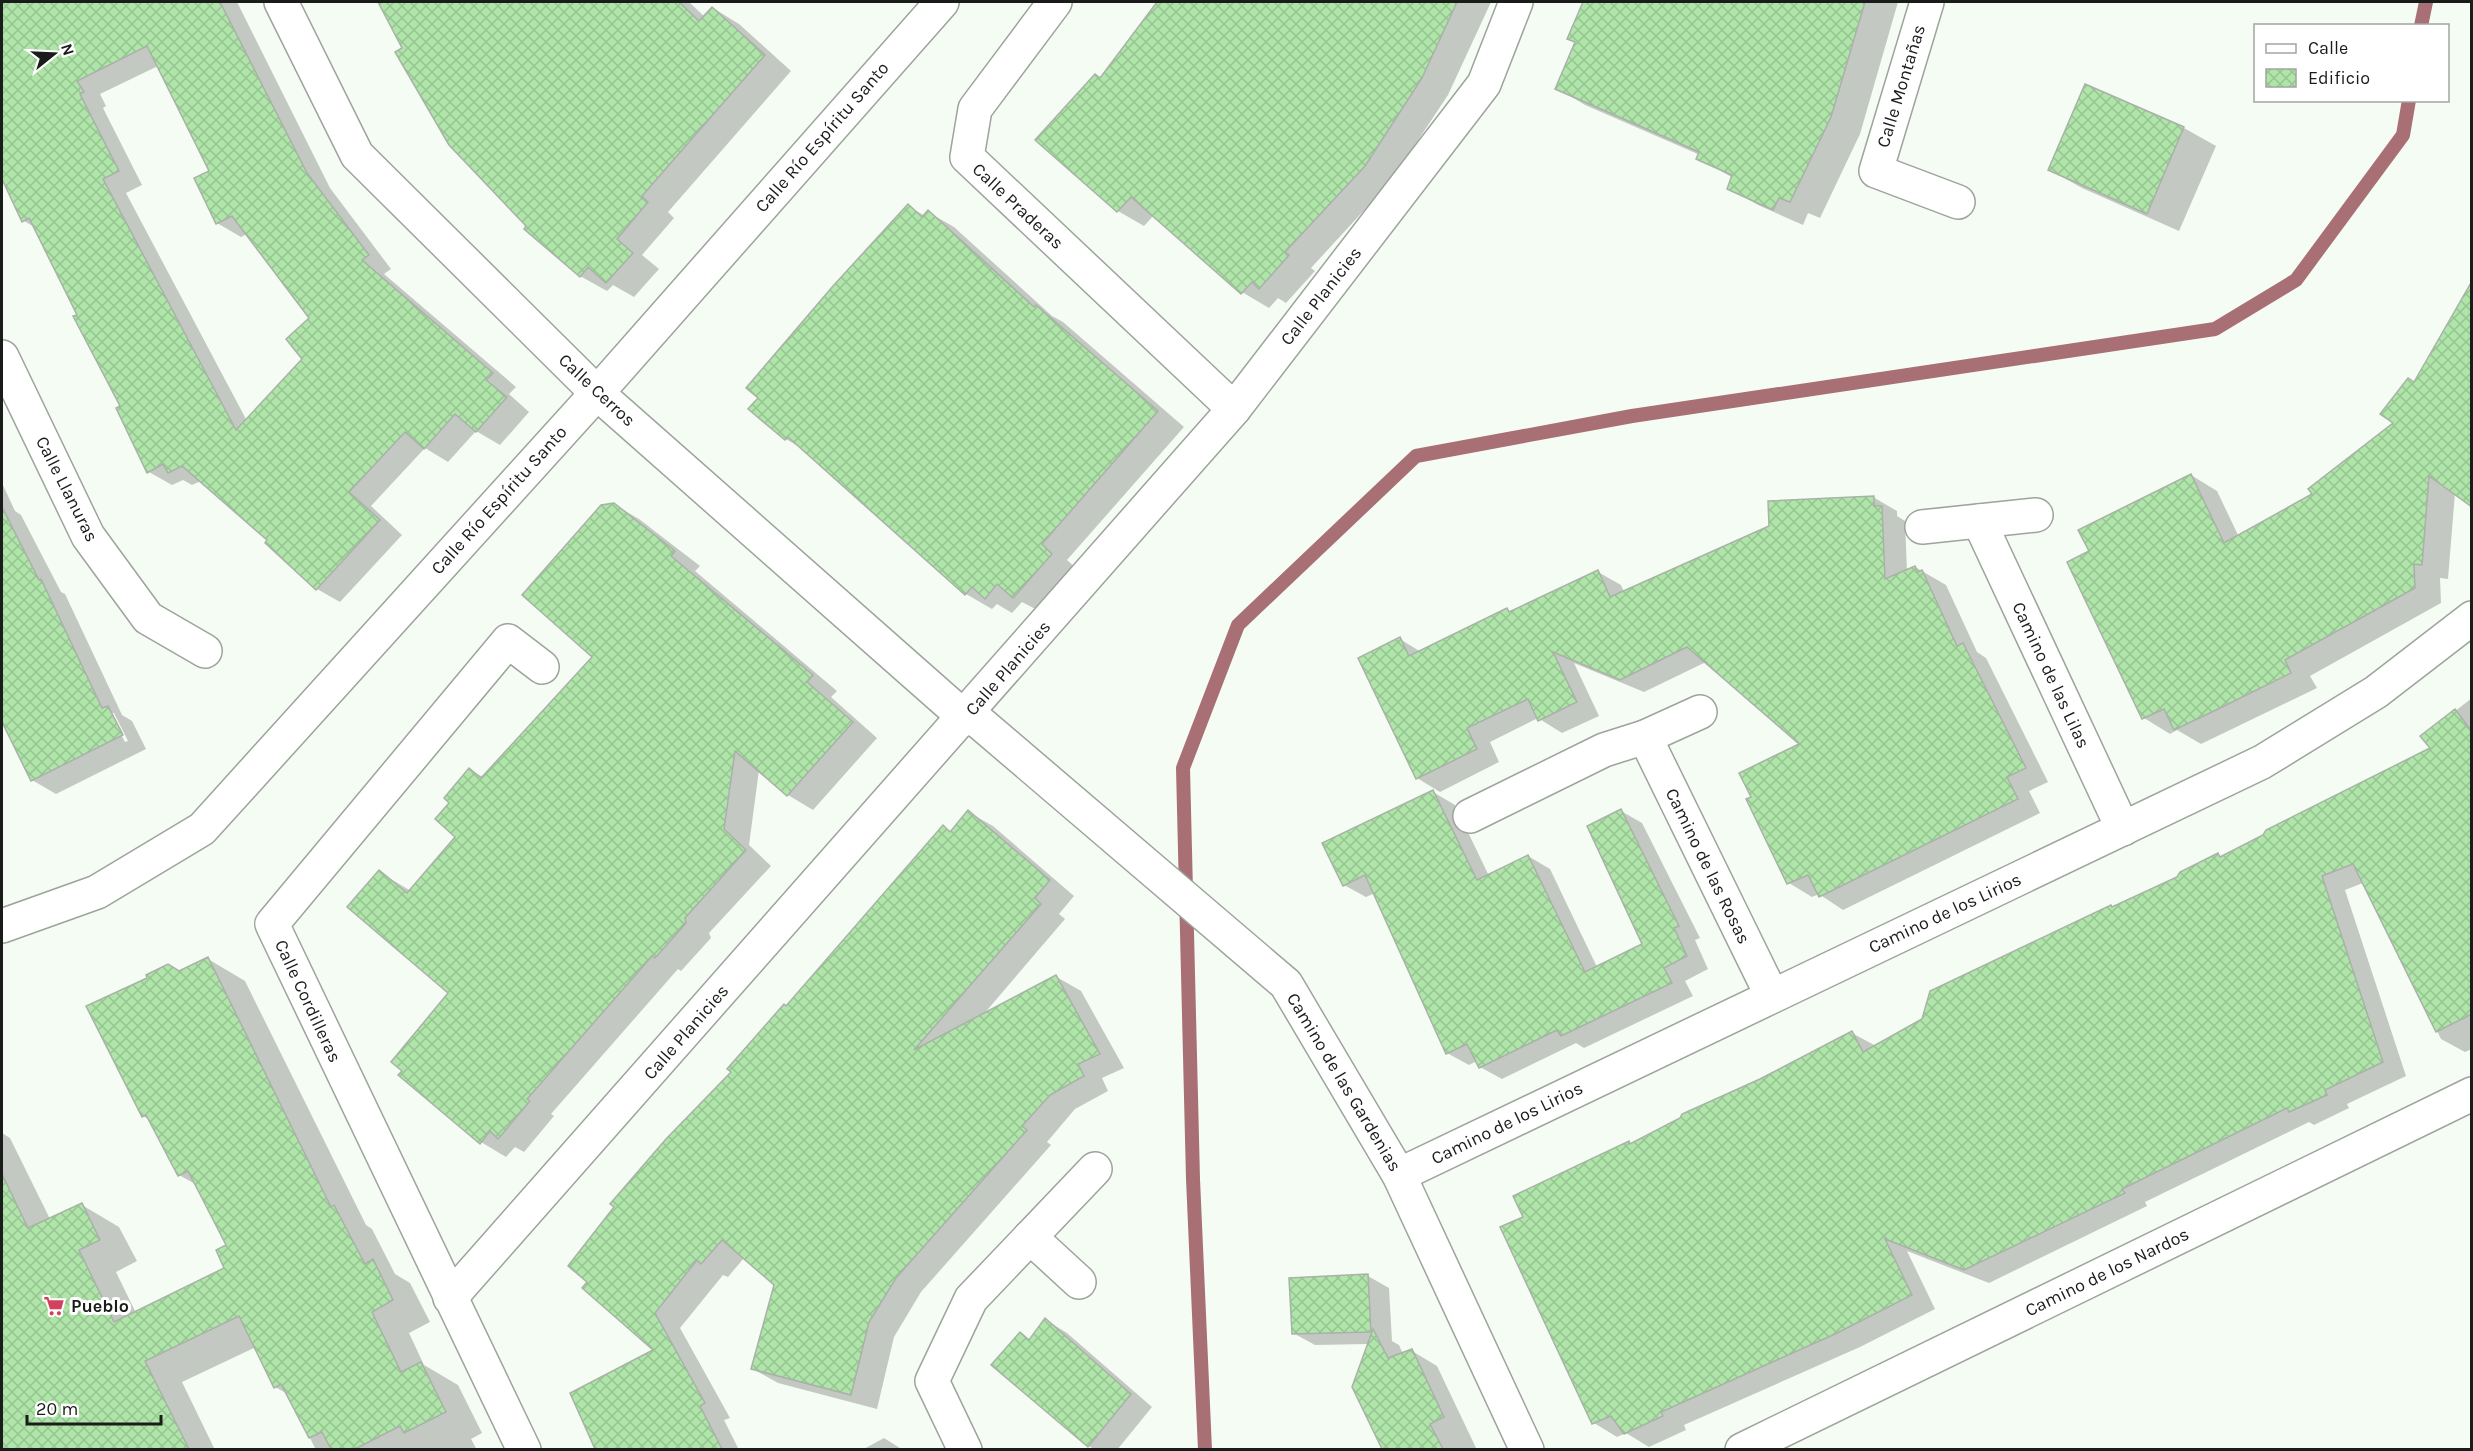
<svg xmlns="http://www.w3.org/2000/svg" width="2473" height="1451" viewBox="0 0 2473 1451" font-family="Karla,sans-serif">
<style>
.shadow{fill:#0003;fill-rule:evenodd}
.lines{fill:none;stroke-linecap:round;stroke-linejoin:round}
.stream{stroke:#a87074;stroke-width:14}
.building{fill:url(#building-cross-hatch);stroke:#a9b1a8;stroke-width:1.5;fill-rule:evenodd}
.minor-casing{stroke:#9ca49b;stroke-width:36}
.minor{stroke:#fff;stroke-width:33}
.labels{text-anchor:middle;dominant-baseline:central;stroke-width:6;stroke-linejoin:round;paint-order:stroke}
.street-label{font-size:18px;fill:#191c19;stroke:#fff}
.poi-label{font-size:18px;font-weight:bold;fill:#191c19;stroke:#fff;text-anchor:start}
</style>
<defs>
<pattern id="building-cross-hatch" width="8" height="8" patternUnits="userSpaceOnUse" patternTransform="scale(1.5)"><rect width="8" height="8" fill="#afe5a9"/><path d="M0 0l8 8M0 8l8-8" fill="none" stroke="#96c491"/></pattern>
</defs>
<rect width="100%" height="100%" fill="#f4fcf3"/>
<g class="shadow">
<path d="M 2,2 L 46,2 L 58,26 L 113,7 L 110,2 L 237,2 L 330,188 L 391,269 L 384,274 L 516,387 L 509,394 L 529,412 L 500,445 L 476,431 L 448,462 L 425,448 L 371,506 L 402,535 L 340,602 L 317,589 L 269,540 L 201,481 L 192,485 L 183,480 L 172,485 L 149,472 L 122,407 L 36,228 L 24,221 L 2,176 ZM 158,66 L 211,172 L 217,223 L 241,237 L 247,234 L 311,318 L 304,359 L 247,421 L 126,193 L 142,185 L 103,108 L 106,106 L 100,94 Z"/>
<polygon points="380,2 689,2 705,17 713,8 739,24 791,71 668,212 674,218 642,255 659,269 634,297 613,285 607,291 580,276 529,226 404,49"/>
<polygon points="1159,2 1491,2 1448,95 1391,181 1311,268 1315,271 1286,303 1278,298 1269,308 1242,292 1154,215 1144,226 1118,211 1037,140 1101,79"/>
<polygon points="1594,2 1898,2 1860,134 1820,218 1808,213 1803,225 1758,205 1729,188 1733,178 1698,158 1700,155 1585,105 1557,88 1576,43 1569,39 1591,10"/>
<polygon points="2086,86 2184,128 2216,146 2179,231 2082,188 2050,170"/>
<polygon points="908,206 925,216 928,212 954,227 1052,316 1063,322 1184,427 1067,560 1078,570 1041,612 1022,602 1012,613 997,604 992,609 966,594 806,451 786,439"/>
<polygon points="2415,383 2455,493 2448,579 2440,578 2441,603 2310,676 2317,688 2201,744 2177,730 2170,734 2144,718 2091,552 2191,475 2217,491 2239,537 2314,495 2395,423"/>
<path d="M 2,483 L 15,511 L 21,515 L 61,592 L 65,594 L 122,715 L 132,721 L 146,749 L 56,794 L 32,780 L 2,719 ZM 110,713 L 114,713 L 128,741 L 125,742 Z"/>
<polygon points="1873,497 1897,511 1897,516 1905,521 1907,571 1915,567 1946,585 1977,652 1986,658 2048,782 2029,791 2040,813 1843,910 1819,894 1812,897 1789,883 1753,798 1802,744 1706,662 1644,692 1574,663 1599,716 1562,733 1538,718 1490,742 1499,762 1440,792 1417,778 1400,639 1421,652 1507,610 1512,613 1598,572 1621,585 1624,592"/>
<polygon points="613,504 639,519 700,566 695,571 837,691 831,697 877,738 813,810 788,795 759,770 749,845 771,866 709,933 711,938 681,971 678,969 551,1114 554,1116 524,1152 515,1147 506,1157 481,1142 401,1075 450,993 379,872 411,891 458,837 451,803 470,770 483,777 594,657"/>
<polygon points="2472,698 2472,1049 2465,1052 2441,1039 2363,883 2345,890 2406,1076 2347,1104 2349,1108 2314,1125 2309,1122 2145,1202 2147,1206 1989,1283 1907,1251 1935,1309 1860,1347 1684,1425 1686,1430 1649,1447 1626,1433 1617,1437 1594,1423 1502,1228 1525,1218 1629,1143 1632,1145 1852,1033 1876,1046 2111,906 2114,908 2179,878 2218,855 2222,857 2432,749 2423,736"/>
<polygon points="1433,792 1455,805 1489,876 1528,856 1550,869 1597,967 1644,945 1621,811 1642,823 1700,938 1695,940 1708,969 1685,981 1693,996 1584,1048 1576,1043 1502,1079 1480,1067 1477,1061 1469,1065 1447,1053 1375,893 1366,897 1344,885"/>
<polygon points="968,812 993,826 1074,896 1059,914 1065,919 983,1015 1055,976 1081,991 1124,1068 1102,1078 1108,1091 1075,1109 1047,1142 1051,1145 921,1292 894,1337 877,1409 778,1383 753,1369 775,1285 744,1258 728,1277 723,1275 680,1328 730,1418 724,1420 739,1450 597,1450 572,1394 656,1351 584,1288 733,1072 944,827 952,832"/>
<polygon points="208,959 245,981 366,1225 372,1229 395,1274 410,1283 430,1322 409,1333 424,1365 458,1385 482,1433 471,1439 477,1450 316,1450 288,1394 275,1387 256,1347 182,1382 215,1450 2,1450 2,1133 10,1138 50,1219 82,1205 119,1227 137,1261 116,1272 136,1313 226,1268 228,1246 197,1185 179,1175 151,1121 143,1116 179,972"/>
<polygon points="1368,1276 1389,1288 1392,1341 1399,1345 1403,1354 1412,1351 1437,1366 1477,1450 1383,1450 1353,1387 1369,1344 1315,1345 1293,1333"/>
<polygon points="1046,1320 1067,1333 1152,1407 1117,1450 1095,1450 1089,1446 1020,1334 1031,1340"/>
<polygon points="884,1438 903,1450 862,1450"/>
</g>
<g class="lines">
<g class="stream">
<polyline points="2421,26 2426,2"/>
<polyline points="1205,1450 1193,1179 1183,768 1238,625 1416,456 1632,416 2215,329 2296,280 2403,135 2409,100"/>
</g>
</g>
<g class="building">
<path d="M 2,2 L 220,2 L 307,173 L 369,255 L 362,260 L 493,373 L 486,380 L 507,397 L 476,432 L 455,414 L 424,449 L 405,432 L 349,492 L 380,520 L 316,590 L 265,543 L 267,540 L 182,466 L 168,473 L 163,464 L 147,473 L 116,408 L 120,406 L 73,316 L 77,315 L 29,218 L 22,222 L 2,179 ZM 147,46 L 209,171 L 194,178 L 216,224 L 232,216 L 309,318 L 286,339 L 302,359 L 236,430 L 103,179 L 119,171 L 80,94 L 84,92 L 77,81 Z"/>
<polygon points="378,2 679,2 699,21 712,7 765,55 642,196 648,202 617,239 633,253 606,283 588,267 580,277 524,229 526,226 449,145 395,52 402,48"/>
<polygon points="1157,2 1457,2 1422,78 1365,166 1285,252 1289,255 1259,289 1252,282 1241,294 1131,197 1117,212 1035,140 1095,74 1100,78"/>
<polygon points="1583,2 1865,2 1831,117 1790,202 1779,198 1773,210 1727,189 1732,175 1696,159 1699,152 1555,89 1575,42 1567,39"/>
<polygon points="2085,84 2184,127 2147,214 2048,170"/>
<polygon points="908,204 922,217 928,210 1034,307 1036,305 1158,411 1042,544 1052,554 1013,598 997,584 985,599 972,587 965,595 788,437 785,440 748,409 758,398 746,388 833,286"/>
<polygon points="2472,281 2472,507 2429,476 2422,565 2414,564 2415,588 2285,660 2291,673 2214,711 2174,730 2164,709 2142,719 2067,562 2089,551 2078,530 2191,474 2224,543 2312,494 2308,489 2393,423 2380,414 2408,378 2414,382"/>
<polygon points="1874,496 1874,506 1882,506 1885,579 1915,566 1918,572 1922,570 1957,646 1963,643 2026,768 2007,777 2018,799 1819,897 1808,875 1787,884 1746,799 1751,797 1739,773 1799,744 1687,647 1620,680 1553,652 1577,702 1538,721 1528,699 1467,728 1477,749 1416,779 1358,658 1400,637 1409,656 1507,608 1509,612 1598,570 1610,597 1769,526 1768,501"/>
<polygon points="614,503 675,551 671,556 813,675 807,682 853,722 787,796 735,751 724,829 746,850 685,918 686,923 655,958 652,956 527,1099 530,1101 498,1139 490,1131 480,1144 398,1075 402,1071 391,1062 448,993 347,907 379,870 407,893 455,837 435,819 449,803 444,798 469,768 481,778 592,657 522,595 601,505"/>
<polygon points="2,507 39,580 41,579 102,708 108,706 123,735 31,781 2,722"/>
<polygon points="2455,709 2469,728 2472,727 2472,1014 2436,1032 2353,864 2322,876 2383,1062 2325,1090 2327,1095 2289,1112 2287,1108 2122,1189 2125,1193 1964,1270 1885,1239 1912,1295 1835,1334 1661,1412 1663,1416 1624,1434 1611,1416 1592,1424 1500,1227 1523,1217 1513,1196 1629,1141 1630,1144 1680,1118 1682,1114 1760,1079 1852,1031 1863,1052 1922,1019 1930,991 2111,905 2112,907 2177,877 2180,872 2218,853 2220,857 2263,835 2266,830 2430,748 2420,736"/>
<polygon points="1433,790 1477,880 1528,855 1585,972 1642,944 1587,826 1621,809 1679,926 1674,928 1687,956 1664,968 1672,983 1561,1036 1557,1030 1479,1068 1467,1044 1446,1054 1365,875 1343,886 1322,843"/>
<polygon points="968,810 1050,880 1035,898 1041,904 914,1050 1056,975 1100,1054 1078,1064 1084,1076 1050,1095 1022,1126 1027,1130 896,1278 869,1322 851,1395 751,1369 774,1285 722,1240 701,1264 697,1260 655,1313 705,1403 700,1406 722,1449 595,1449 570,1393 653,1350 582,1288 587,1282 568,1266 614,1207 610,1204 666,1139 731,1072 727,1069 784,1004 786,1006 943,825 950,832"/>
<polygon points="208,957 331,1207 334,1205 365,1264 373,1259 393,1300 372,1312 401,1372 421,1362 446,1412 404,1433 400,1426 355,1449 331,1449 322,1432 309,1438 281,1384 274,1388 239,1316 145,1361 189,1449 2,1449 2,1174 28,1228 82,1203 100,1240 79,1250 114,1322 224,1268 216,1250 226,1245 188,1171 178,1176 146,1115 142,1117 86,1006 147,978 146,975 168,964 179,971"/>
<polygon points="1368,1274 1371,1332 1292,1334 1289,1278"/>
<polygon points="1045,1318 1131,1394 1088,1447 991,1365 1020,1332 1029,1340"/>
<polygon points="1373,1329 1388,1358 1412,1349 1444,1417 1430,1424 1443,1449 1382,1449 1352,1387"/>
</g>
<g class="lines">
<g class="minor-casing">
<g id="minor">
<polyline points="281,2 357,155 597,393 964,717 978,721 1286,984 1399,1175 1527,1450"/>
<polyline points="1055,2 975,109 967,157 1234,409"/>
<polyline points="1927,2 1876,171 1958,202"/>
<polyline points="2,357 88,536 148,618 205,651"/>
<polyline points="1979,521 2123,829"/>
<polyline points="1922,527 2036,515"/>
<polyline points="1645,737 1772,996"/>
<polyline points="1470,816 1604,750 1645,737 1700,712"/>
<polyline points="2,926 97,892 202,829 597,393 942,2"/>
<polyline points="1399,1175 2262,762 2376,692 2472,618"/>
<polyline points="1030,1237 1079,1282"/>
<polyline points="450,1298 1234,409 1484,84 1516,2"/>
<polyline points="524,1450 272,924 508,641 542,667"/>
<polyline points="965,1450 932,1381 971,1299 1095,1169"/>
<polyline points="1742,1450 2472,1094"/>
</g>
</g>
<use href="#minor" class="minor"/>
</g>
<defs>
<g id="supermarket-bare" transform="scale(1.62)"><path d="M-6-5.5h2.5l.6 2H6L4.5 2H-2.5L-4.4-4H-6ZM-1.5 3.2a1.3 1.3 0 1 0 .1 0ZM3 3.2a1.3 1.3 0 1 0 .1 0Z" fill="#d2425c" stroke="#fff" stroke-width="2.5" paint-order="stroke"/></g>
</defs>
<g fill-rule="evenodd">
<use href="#supermarket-bare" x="54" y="1306"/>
</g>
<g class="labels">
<g class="street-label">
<text transform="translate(1901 86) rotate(-73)">Calle Montañas</text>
<text transform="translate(822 137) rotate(-49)">Calle Río Espíritu Santo</text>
<text transform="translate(1018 206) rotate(43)">Calle Praderas</text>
<text transform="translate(1321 296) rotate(-52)">Calle Planicies</text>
<text transform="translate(597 390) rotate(43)">Calle Cerros</text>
<text transform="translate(67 489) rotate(63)">Calle Llanuras</text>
<text transform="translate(499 500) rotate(-48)">Calle Río Espíritu Santo</text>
<text transform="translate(1008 668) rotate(-49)">Calle Planicies</text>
<text transform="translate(2051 675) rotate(65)">Camino de las Lilas</text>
<text transform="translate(1708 866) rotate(64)">Camino de las Rosas</text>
<text transform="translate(1945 913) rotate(-25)">Camino de los Lirios</text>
<text transform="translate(308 1001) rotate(65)">Calle Cordilleras</text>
<text transform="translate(686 1032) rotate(-49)">Calle Planicies</text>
<text transform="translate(1344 1082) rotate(59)">Camino de las Gardenias</text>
<text transform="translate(1507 1123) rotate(-26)">Camino de los Lirios</text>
<text transform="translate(2107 1272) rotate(-26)">Camino de los Nardos</text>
</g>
<g class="poi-label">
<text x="71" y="1306">Pueblo</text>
</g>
</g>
<rect width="2473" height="1451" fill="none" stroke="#191c19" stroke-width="6"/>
<rect x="2254" y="24" width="195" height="78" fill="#ffffff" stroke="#a3a4a3" stroke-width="1.5"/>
<rect x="2266" y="44" width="30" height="9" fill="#ffffff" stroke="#a3a4a3" stroke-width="1.5"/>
<text x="2308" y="54" font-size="18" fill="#191c19">Calle</text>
<rect x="2266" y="69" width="30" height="18" fill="url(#building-cross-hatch)" stroke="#a3a4a3" stroke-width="1.5"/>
<text x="2308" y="84" font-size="18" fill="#191c19">Edificio</text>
<g transform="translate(54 54) rotate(72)" stroke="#ffffff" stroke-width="4.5" paint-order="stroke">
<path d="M0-4.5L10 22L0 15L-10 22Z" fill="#191c19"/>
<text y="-9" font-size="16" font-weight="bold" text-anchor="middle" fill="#191c19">N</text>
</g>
<path d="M27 1415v9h134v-9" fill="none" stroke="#191c19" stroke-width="3"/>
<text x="36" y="1415" font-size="18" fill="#191c19" stroke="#ffffff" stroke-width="4.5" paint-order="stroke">20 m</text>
</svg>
